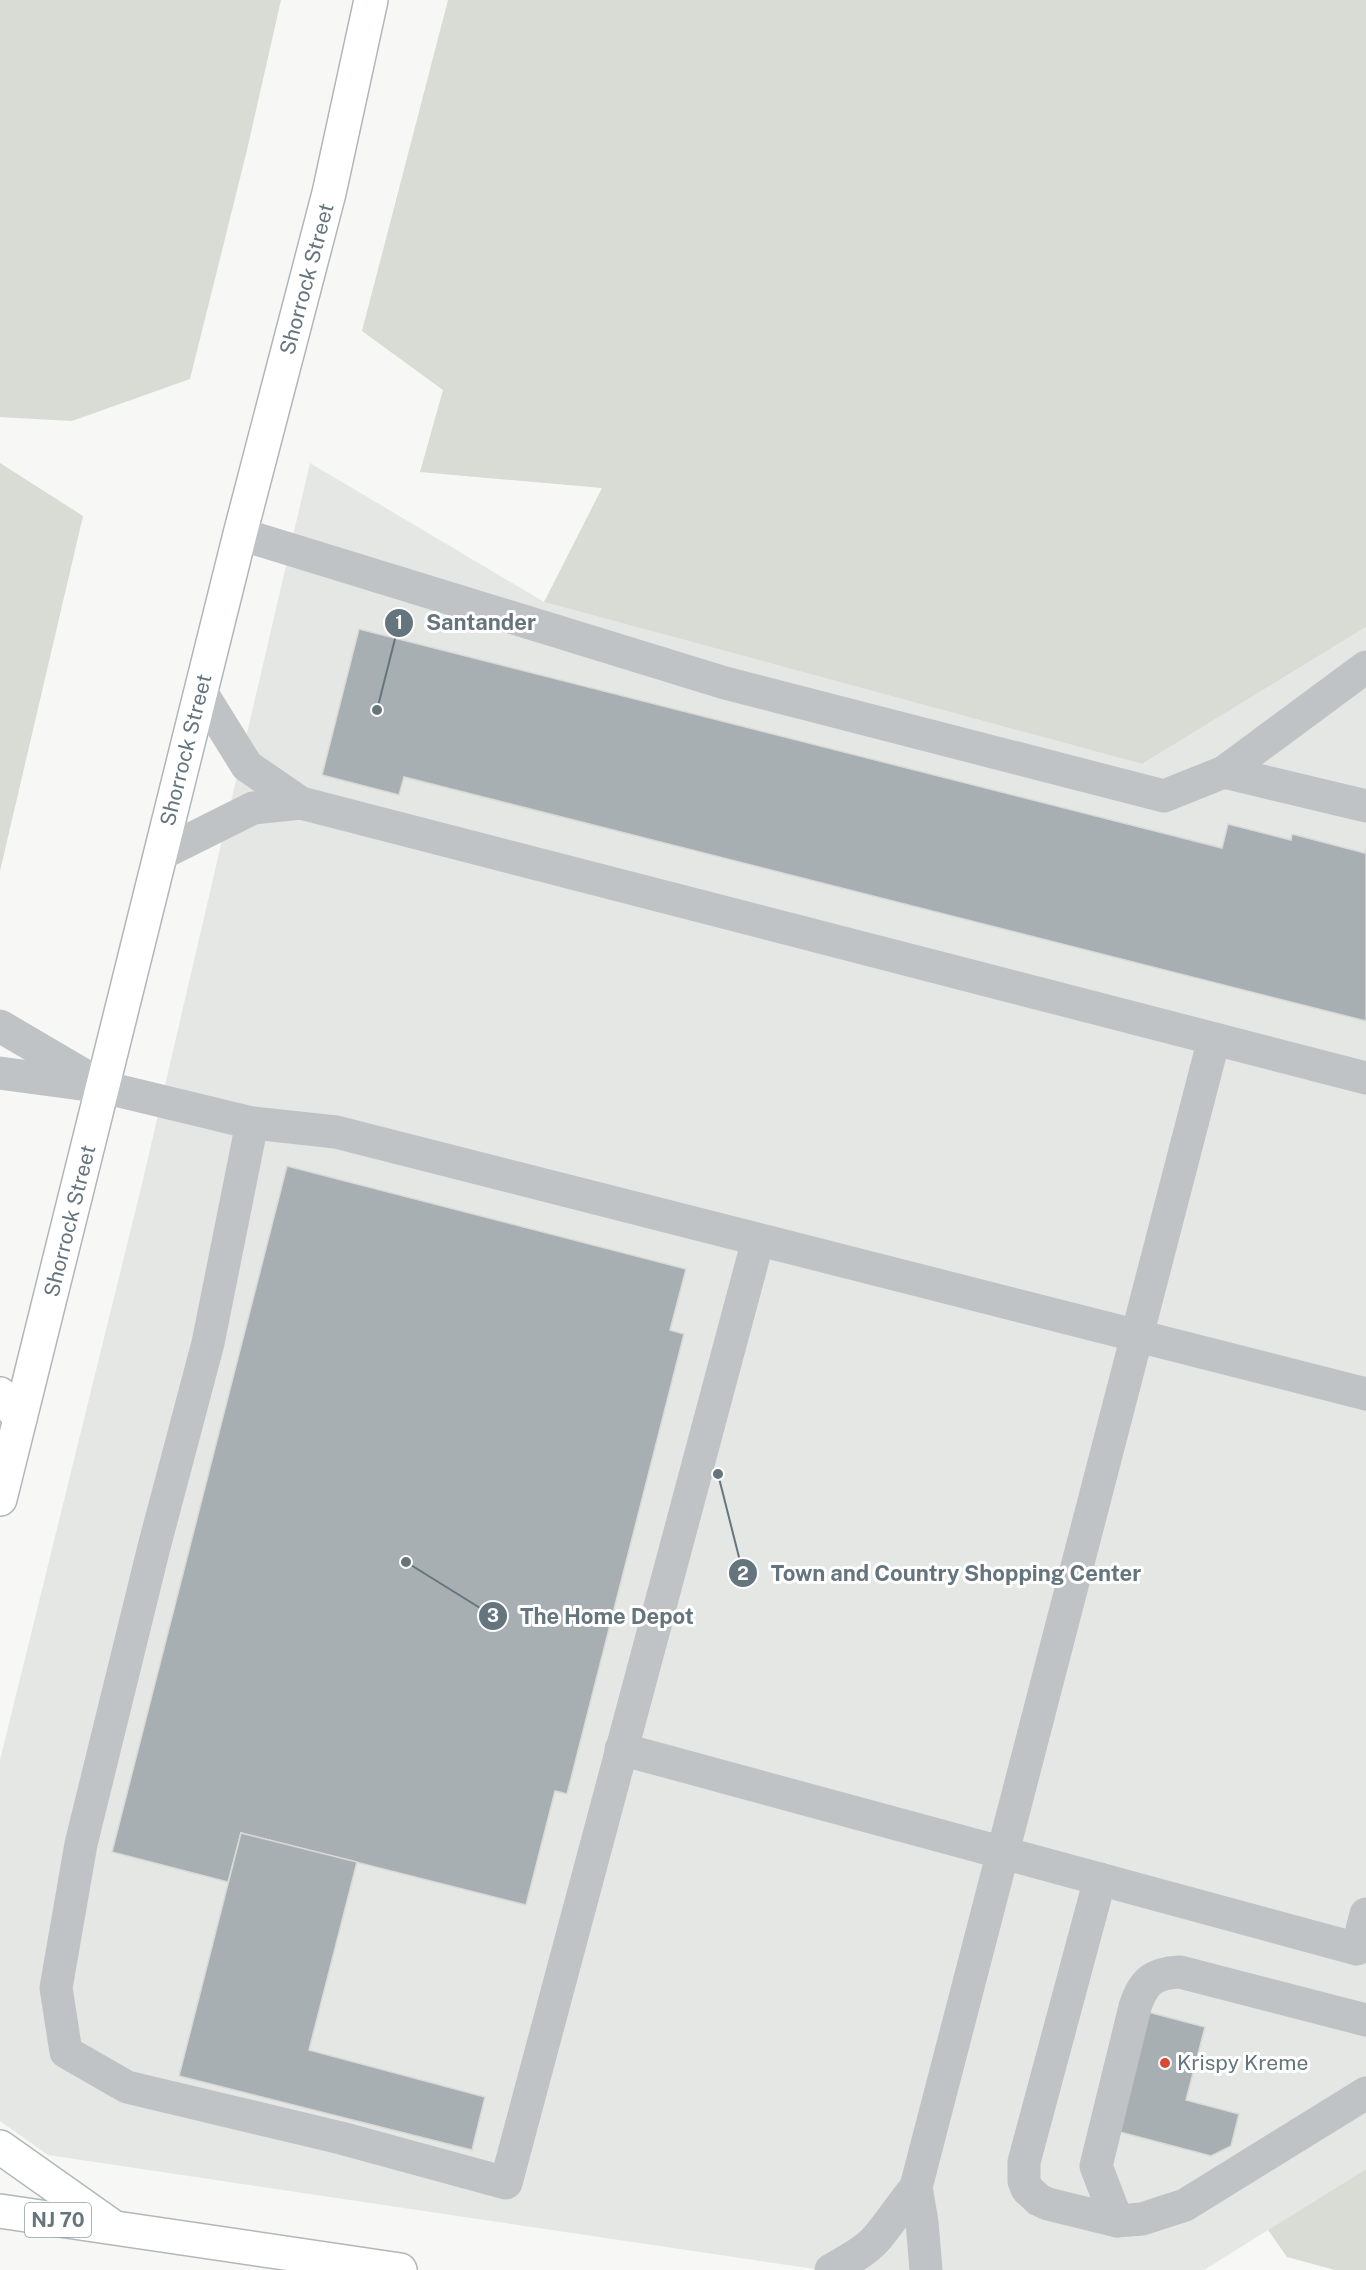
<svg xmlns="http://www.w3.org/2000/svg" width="1366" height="2270" viewBox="0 0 1366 2270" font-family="'Public Sans',sans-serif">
<rect width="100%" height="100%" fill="#f7f7f5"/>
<path fill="#e5e7e5" d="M 310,463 L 544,602 L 1142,764 L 1366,627 L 1366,2169 L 1204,2270 L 821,2270 L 48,2155 L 0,2121 L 0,1760 L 141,1188 Z"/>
<g fill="#d8dcd4">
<path d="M 0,0 L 281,0 L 247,150 L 190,379 L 72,421 L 0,417 Z"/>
<path d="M 448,0 L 1366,0 L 1366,627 L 1142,764 L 544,602 L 602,488 L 420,472 L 443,390 L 362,331 Z"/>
<path d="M 0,463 L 83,516 L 0,871 Z"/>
<path d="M 1366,2169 L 1366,2270 L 1335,2270 L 1287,2257 L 1268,2230 Z"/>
</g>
<g fill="#a7afb3" stroke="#d9d9d7" stroke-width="1.5">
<path d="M 359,629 L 1222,848 L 1228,824 L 1291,840 L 1292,834 L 1365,853 L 1366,848 L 1366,1021 L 404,777 L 399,795 L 322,775 Z"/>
<path d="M 287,1166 L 686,1269 L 670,1330 L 684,1334 L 567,1794 L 555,1791 L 526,1905 L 241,1833 L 228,1882 L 112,1852 Z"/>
<path d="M 241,1833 L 357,1862 L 309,2050 L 485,2097 L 472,2150 L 179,2076 Z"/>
<path d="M 1148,2012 L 1205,2027 L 1186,2100 L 1239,2114 L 1231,2146 L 1211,2156 L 1116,2131 Z"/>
</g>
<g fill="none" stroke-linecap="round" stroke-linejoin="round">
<defs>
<path id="major" d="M 0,1499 L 240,534 L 329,193 L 371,0"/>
<g id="highway">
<path d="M 0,1394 L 20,1418"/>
<path d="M 0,2147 L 109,2224"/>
<path d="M 0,2211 L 400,2270"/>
</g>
</defs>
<use href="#major" stroke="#b0b6b9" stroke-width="36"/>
<use href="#highway" stroke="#b2b7b9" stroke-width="36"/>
<g stroke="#bfc3c6" stroke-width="33">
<path d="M 240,534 L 725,683 L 1164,796 L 1224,772 L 1366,667"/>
<path d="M 201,692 L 247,766 L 301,803 L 1366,1078"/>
<path d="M 1224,772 L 1366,806"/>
<path d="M 161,854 L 253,808 L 301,803"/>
<path d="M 0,1026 L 92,1080"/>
<path d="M 0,1073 L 103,1087 L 252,1123 L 336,1132 L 1366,1394"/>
<path d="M 252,1123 L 208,1343 L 154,1547 L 81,1844 L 56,1988 L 66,2052 L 127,2087 L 341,2138 L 506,2183 L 758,1240"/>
<path d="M 621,1749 L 1357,1949 L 1366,1914"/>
<path d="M 1100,1879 L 1024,2162 L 1024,2181 L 1027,2189 L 1039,2200 L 1048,2204 L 1117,2221 L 1142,2219 L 1185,2205 L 1366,2093"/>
<path d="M 1117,2221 L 1096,2166 L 1135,2007 C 1143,1982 1153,1973 1180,1972 L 1366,2020"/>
<path d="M 831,2270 C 848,2260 869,2250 881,2233 C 893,2218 904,2202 916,2187"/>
<path d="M 926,2270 L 922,2222 L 916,2187 L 1214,1039"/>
</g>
<use href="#major" stroke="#fff" stroke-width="33"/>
<use href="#highway" stroke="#fff" stroke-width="33"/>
</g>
<circle fill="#d64a36" stroke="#fff" stroke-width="2" cx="1165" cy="2063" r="6"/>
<g text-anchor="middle" stroke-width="6" stroke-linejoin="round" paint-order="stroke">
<rect fill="#fff" stroke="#939ea4" stroke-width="1.5" x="25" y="2203" width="66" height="34" rx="4.5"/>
<g font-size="20" font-weight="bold" fill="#65757d">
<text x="58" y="2227">NJ 70</text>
</g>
<g font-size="21" fill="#65757d" stroke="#fff">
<text transform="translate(307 279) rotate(-75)" y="7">Shorrock Street</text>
<text transform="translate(186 750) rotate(-76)" y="7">Shorrock Street</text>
<text transform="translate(70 1221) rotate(-76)" y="7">Shorrock Street</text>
</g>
<g font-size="21" fill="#65757d" stroke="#fff" text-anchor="start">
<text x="1177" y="2070">Krispy Kreme</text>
</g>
</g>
<path fill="none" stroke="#65757d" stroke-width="2" d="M377 710L399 623M718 1474L743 1573M406 1562L493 1616"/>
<g fill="#65757d" stroke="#fff" stroke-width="2">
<circle cx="377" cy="710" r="6"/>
<circle cx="718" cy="1474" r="6"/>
<circle cx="406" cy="1562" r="6"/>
<circle cx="399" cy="623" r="15"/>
<circle cx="743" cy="1573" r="15"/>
<circle cx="493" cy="1616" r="15"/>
</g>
<g font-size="18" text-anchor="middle" font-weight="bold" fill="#fff">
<text x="399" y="629">1</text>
<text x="743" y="1580">2</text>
<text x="493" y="1622">3</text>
</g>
<g font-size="22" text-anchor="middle" font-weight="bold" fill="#65757d" stroke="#fff" stroke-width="6" stroke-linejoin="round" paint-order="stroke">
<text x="481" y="630">Santander</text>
<text x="956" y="1581">Town and Country Shopping Center</text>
<text x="607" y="1624">The Home Depot</text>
</g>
</svg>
